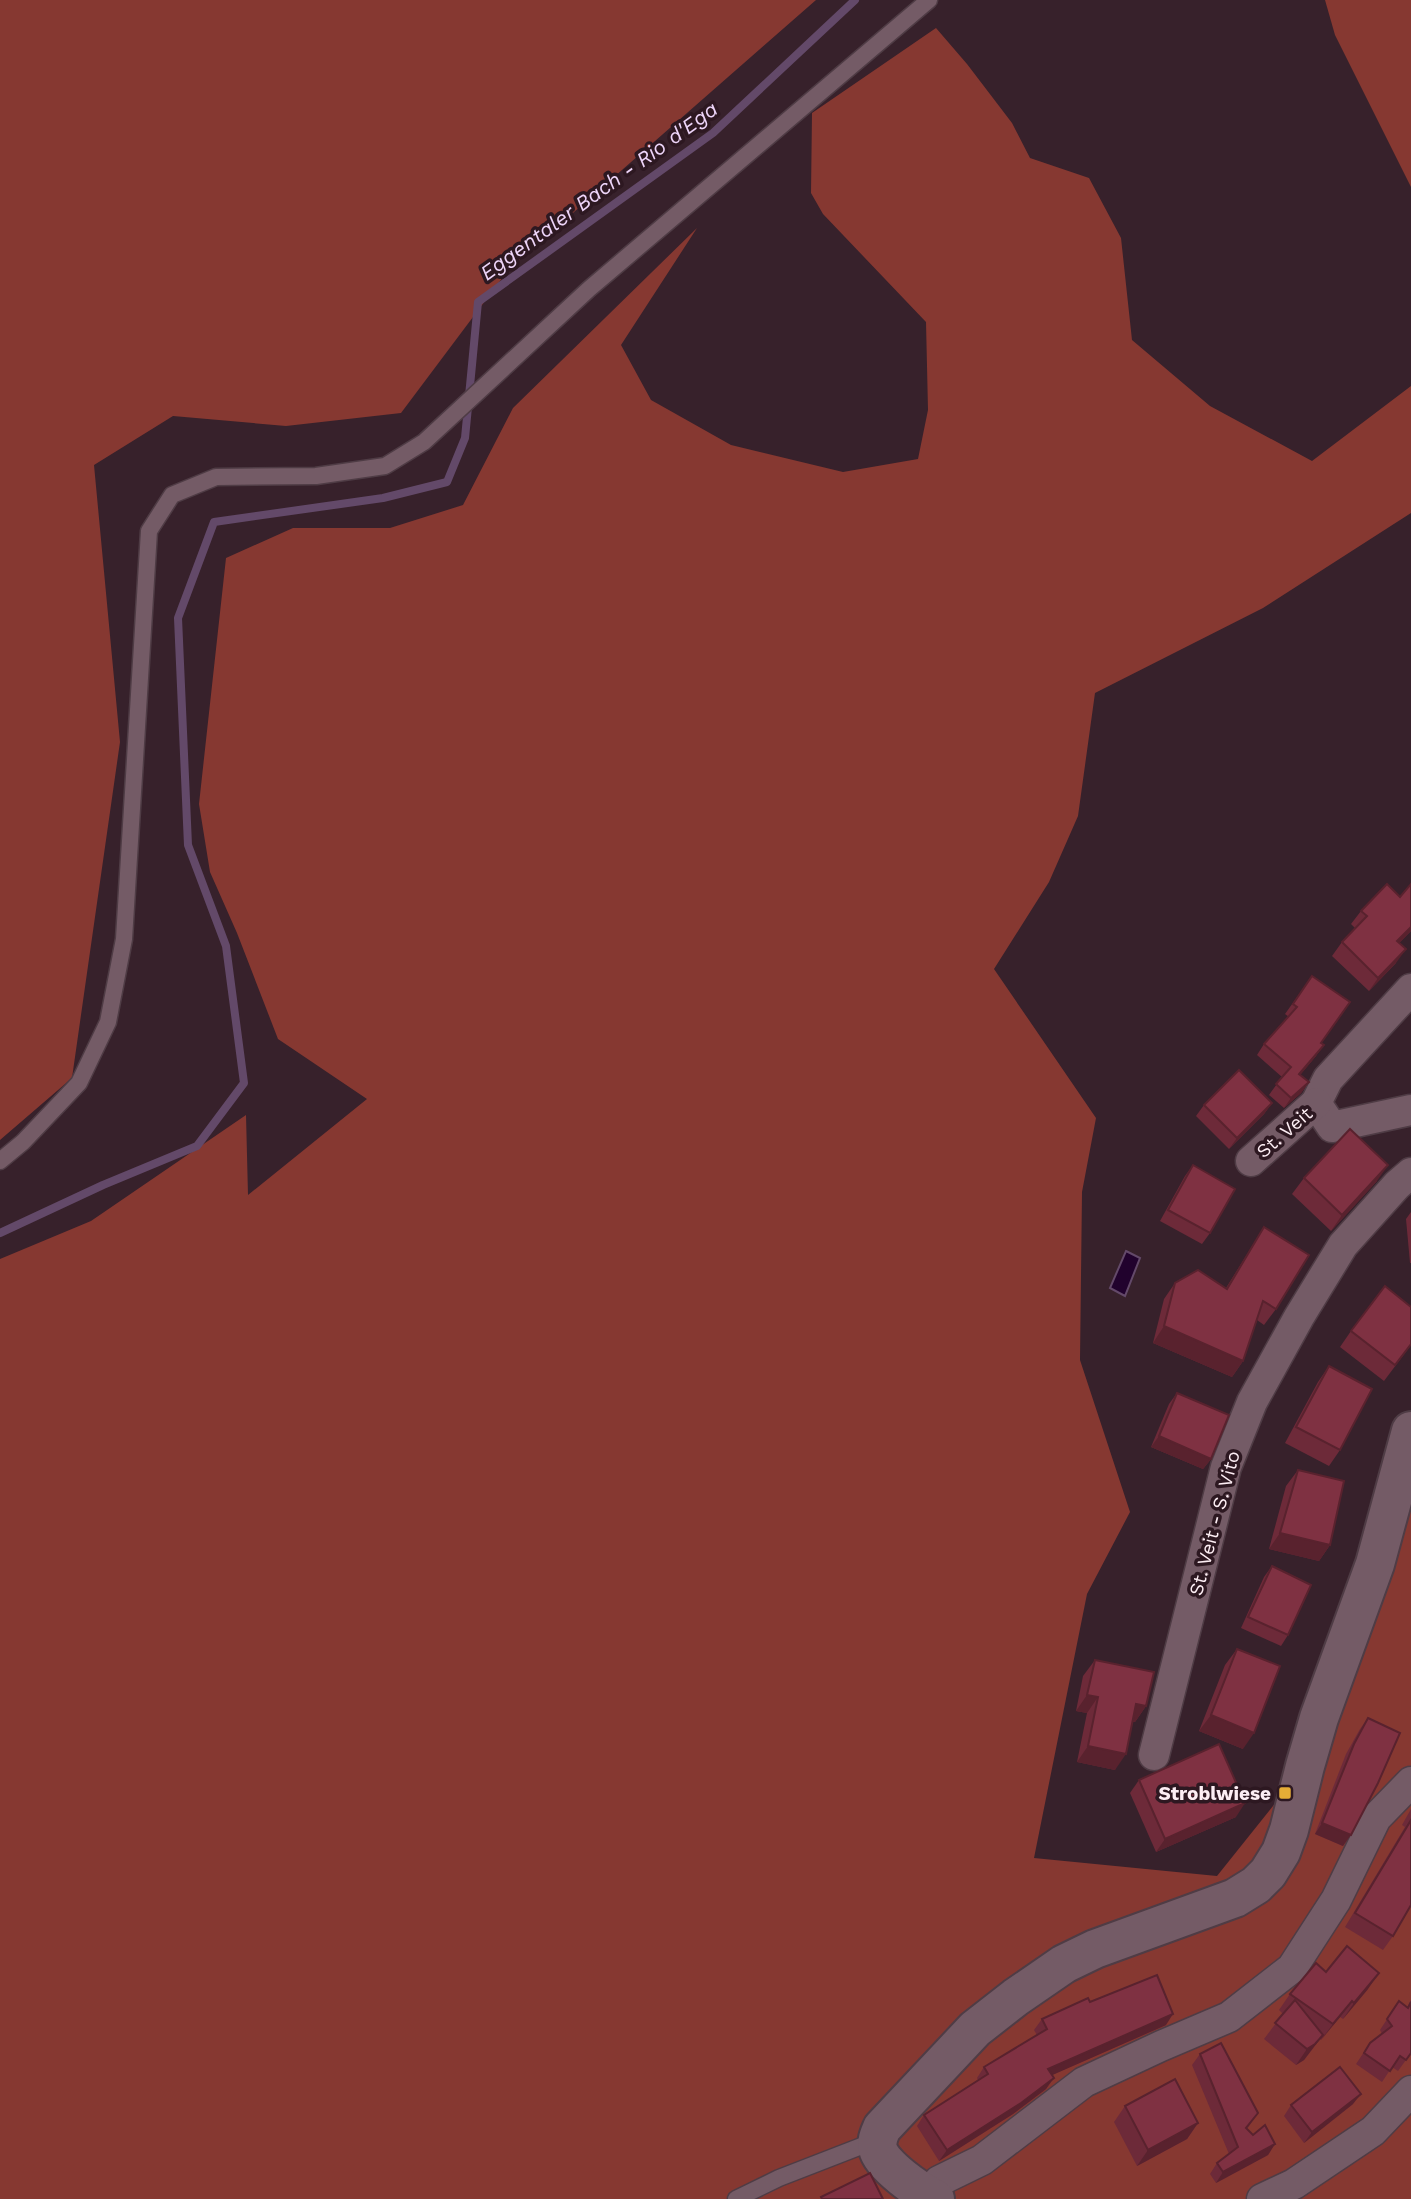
<svg xmlns="http://www.w3.org/2000/svg" width="1411" height="2199" viewBox="0 0 1411 2199" font-family="'Work Sans',sans-serif">
<rect width="100%" height="100%" fill="#37212b"/>
<g fill="#863831">
<path d="M 0,0 L 816,0 L 509,269 L 401,413 L 286,426 L 173,416 L 94,465 L 120,742 L 72,1078 L 0,1140 Z"/>
<path d="M 1325,0 L 1411,0 L 1411,187 L 1335,35 Z"/>
<path d="M 936,28 L 967,64 L 1012,123 L 1030,158 L 1089,178 L 1121,238 L 1132,340 L 1210,406 L 1312,461 L 1411,386 L 1411,513 L 1263,608 L 1095,693 L 1078,816 L 1049,882 L 994,969 L 1096,1118 L 1082,1192 L 1080,1360 L 1130,1512 L 1087,1594 L 1034,1858 L 1217,1876 L 1305,1766 L 1411,1479 L 1411,2199 L 0,2199 L 0,1259 L 91,1221 L 246,1115 L 248,1195 L 367,1099 L 278,1039 L 237,933 L 210,872 L 199,804 L 226,558 L 293,528 L 390,528 L 463,505 L 513,408 L 697,228 L 621,345 L 651,400 L 731,445 L 843,472 L 918,459 L 928,410 L 926,322 L 823,214 L 811,193 L 812,113 Z"/>
</g>
<path fill="#21022d" stroke="#634969" stroke-width="2" d="M 1126,1251 L 1140,1258 L 1125,1296 L 1110,1288 Z"/>
<g fill="none" stroke-linecap="round" stroke-linejoin="round">
<path stroke="#634969" stroke-width="8" d="M 0,1233 L 103,1185 L 197,1146 L 244,1083 L 226,946 L 188,845 L 178,618 L 214,522 L 383,498 L 447,482 L 465,438 L 478,302 L 713,133 L 855,0"/>
<defs>
<g id="lane">
<path d="M 0,1161 L 23,1142 L 79,1083 L 108,1022 L 124,939 L 149,531 L 172,495 L 216,477 L 316,476 L 385,466 L 424,442 L 589,289 L 929,0"/>
<path d="M 736,2199 L 779,2178 L 877,2140"/>
</g>
<g id="street">
<path d="M 1411,989 L 1328,1079 L 1316,1103 L 1332,1127 L 1411,1110"/>
<path d="M 1251,1161 L 1316,1103"/>
<path d="M 1154,1755 L 1226,1467 L 1252,1402 L 1299,1317 L 1343,1245 L 1397,1185 L 1411,1173"/>
<path d="M 927,2195 L 939,2181 L 982,2160 L 1084,2082 L 1161,2046 L 1229,2017 L 1292,1968 L 1336,1900 L 1376,1818 L 1411,1782"/>
<path d="M 1262,2199 L 1294,2184 L 1373,2131 L 1411,2091"/>
</g>
<path id="secondary" d="M 935,2199 C 919,2191 882,2166 878,2149 C 876,2141 879,2135 882,2128 L 975,2029 L 1016,1997 L 1064,1964 L 1095,1949 L 1235,1898 L 1256,1885 L 1268,1873 L 1281,1852 L 1289,1830 L 1305,1766 L 1319,1718 L 1375,1564 L 1411,1431"/>
</defs>
<use href="#lane" stroke="#4f3c45" stroke-width="19"/>
<use href="#street" stroke="#4f3c45" stroke-width="33"/>
<use href="#secondary" stroke="#4f3c45" stroke-width="42"/>
<use href="#lane" stroke="#745b66" stroke-width="16"/>
<use href="#street" stroke="#745b66" stroke-width="30"/>
<use href="#secondary" stroke="#745b66" stroke-width="38"/>
</g>
<g fill="#6d2a39">
<path d="M 1411,884 L 1411,931 L 1399,943 L 1396,963 L 1369,991 L 1332,956 L 1342,942 L 1355,928 L 1351,924 L 1361,911 L 1400,897 Z"/>
<path d="M 1312,976 L 1321,1043 L 1316,1056 L 1300,1075 L 1309,1082 L 1301,1093 L 1284,1108 L 1269,1095 L 1282,1077 L 1257,1055 L 1264,1044 L 1289,1017 L 1285,1014 Z"/>
<path d="M 1272,1103 L 1264,1114 L 1229,1149 L 1196,1116 L 1204,1105 Z"/>
<path d="M 1193,1165 L 1210,1233 L 1202,1244 L 1160,1221 L 1185,1176 Z"/>
<path d="M 1304,1178 L 1377,1181 L 1331,1231 L 1292,1194 Z"/>
<path d="M 1411,1212 L 1411,1263 L 1410,1263 L 1406,1219 Z"/>
<path d="M 1264,1227 L 1276,1309 L 1264,1325 L 1257,1320 L 1243,1361 L 1232,1377 L 1153,1343 L 1164,1299 L 1175,1283 L 1226,1288 Z"/>
<path d="M 1411,1307 L 1411,1345 L 1384,1381 L 1340,1347 L 1351,1331 Z"/>
<path d="M 1329,1366 L 1340,1450 L 1329,1466 L 1285,1443 L 1318,1382 Z"/>
<path d="M 1177,1393 L 1211,1459 L 1203,1469 L 1151,1447 L 1169,1404 Z"/>
<path d="M 1298,1470 L 1330,1545 L 1319,1561 L 1269,1549 L 1286,1486 Z"/>
<path d="M 1272,1566 L 1288,1635 L 1281,1646 L 1241,1628 L 1264,1577 Z"/>
<path d="M 1237,1649 L 1243,1749 L 1199,1731 L 1225,1665 Z"/>
<path d="M 1095,1660 L 1146,1706 L 1135,1722 L 1133,1722 L 1115,1770 L 1077,1762 L 1087,1713 L 1076,1711 L 1083,1676 Z"/>
<path d="M 1368,1718 L 1343,1846 L 1315,1834 L 1346,1754 L 1360,1729 Z"/>
<path d="M 1139,1780 L 1236,1817 L 1156,1852 L 1130,1793 Z"/>
<path d="M 1411,1809 L 1411,1886 L 1393,1936 L 1383,1950 L 1345,1927 L 1405,1827 L 1402,1825 Z"/>
<path d="M 1326,1972 L 1368,1989 L 1343,2019 L 1340,2017 L 1321,2040 L 1320,2039 L 1304,2060 L 1296,2065 L 1264,2039 L 1283,2014 L 1279,2010 L 1290,1994 Z"/>
<path d="M 1411,2000 L 1411,2053 L 1398,2071 L 1392,2067 L 1382,2082 L 1356,2064 L 1370,2043 L 1382,2034 L 1380,2030 L 1399,2001 L 1407,2007 Z"/>
<path d="M 1090,2002 L 1166,2025 L 1052,2075 L 1046,2089 L 1013,2114 L 939,2161 L 917,2126 L 924,2115 L 978,2080 L 977,2078 L 984,2067 L 1037,2035 L 1034,2030 L 1042,2019 Z"/>
<path d="M 1200,2054 L 1258,2113 L 1247,2129 L 1253,2135 L 1275,2144 L 1268,2155 L 1216,2183 L 1210,2174 L 1217,2163 L 1229,2154 L 1192,2065 Z"/>
<path d="M 1353,2104 L 1304,2143 L 1284,2116 L 1291,2105 Z"/>
<path d="M 1125,2106 L 1198,2123 L 1187,2139 L 1137,2166 L 1114,2122 Z"/>
</g>
<g fill="#59222e">
<path d="M 1411,927 L 1411,931 L 1388,955 L 1397,941 Z"/>
<path d="M 1406,949 L 1396,963 L 1369,991 L 1378,978 Z"/>
<path d="M 1324,1045 L 1316,1056 L 1292,1085 L 1299,1074 Z"/>
<path d="M 1309,1082 L 1301,1093 L 1284,1108 L 1291,1098 Z"/>
<path d="M 1272,1103 L 1264,1114 L 1229,1149 L 1237,1138 Z"/>
<path d="M 1388,1165 L 1377,1181 L 1331,1231 L 1342,1215 Z"/>
<path d="M 1164,1326 L 1243,1361 L 1232,1377 L 1153,1343 Z"/>
<path d="M 1159,1436 L 1211,1459 L 1203,1469 L 1151,1447 Z"/>
<path d="M 1280,1533 L 1330,1545 L 1319,1561 L 1269,1549 Z"/>
<path d="M 1087,1695 L 1098,1697 L 1087,1713 L 1076,1711 Z"/>
<path d="M 1136,1704 L 1146,1706 L 1135,1722 L 1125,1720 Z"/>
<path d="M 1211,1715 L 1254,1733 L 1243,1749 L 1199,1731 Z"/>
<path d="M 1088,1746 L 1126,1754 L 1115,1770 L 1077,1762 Z"/>
<path d="M 1245,1803 L 1236,1817 L 1156,1852 L 1165,1839 Z"/>
<path d="M 1322,1823 L 1351,1835 L 1343,1846 L 1315,1834 Z"/>
<path d="M 1379,1973 L 1368,1989 L 1343,2019 L 1354,2003 Z"/>
<path d="M 1352,2001 L 1340,2017 L 1321,2040 L 1333,2024 Z"/>
<path d="M 1173,2014 L 1166,2025 L 1041,2080 L 1048,2069 Z"/>
<path d="M 1323,2035 L 1304,2060 L 1296,2065 L 1307,2049 Z"/>
<path d="M 1054,2078 L 1046,2089 L 1013,2114 L 939,2161 L 947,2150 Z"/>
<path d="M 1361,2094 L 1353,2104 L 1304,2143 L 1312,2132 Z"/>
<path d="M 1198,2123 L 1187,2139 L 1137,2166 L 1148,2150 Z"/>
<path d="M 1275,2144 L 1268,2155 L 1216,2183 L 1223,2172 Z"/>
</g>
<g fill="#7f3142" stroke="#59222e" stroke-width="2">
<path d="M 1387,884 L 1400,897 L 1411,884 L 1411,927 L 1397,941 L 1406,949 L 1378,978 L 1342,942 L 1367,916 L 1361,911 Z"/>
<path d="M 1312,976 L 1350,1002 L 1321,1043 L 1324,1045 L 1299,1074 L 1309,1082 L 1291,1098 L 1276,1084 L 1291,1067 L 1264,1044 L 1297,1007 L 1293,1004 Z"/>
<path d="M 1239,1070 L 1272,1103 L 1237,1138 L 1204,1105 Z"/>
<path d="M 1350,1129 L 1388,1165 L 1342,1215 L 1304,1178 Z"/>
<path d="M 1193,1165 L 1235,1189 L 1210,1233 L 1168,1210 Z"/>
<path d="M 1264,1227 L 1309,1255 L 1276,1309 L 1263,1301 L 1243,1361 L 1164,1326 L 1175,1283 L 1198,1270 L 1227,1289 Z"/>
<path d="M 1385,1286 L 1411,1307 L 1411,1344 L 1395,1365 L 1351,1331 Z"/>
<path d="M 1329,1366 L 1372,1389 L 1340,1450 L 1296,1427 Z"/>
<path d="M 1177,1393 L 1229,1415 L 1211,1459 L 1159,1436 Z"/>
<path d="M 1298,1470 L 1344,1481 L 1330,1545 L 1280,1533 Z"/>
<path d="M 1272,1566 L 1311,1585 L 1288,1635 L 1248,1617 Z"/>
<path d="M 1237,1649 L 1280,1666 L 1254,1733 L 1211,1715 Z"/>
<path d="M 1095,1660 L 1154,1672 L 1146,1706 L 1136,1704 L 1126,1754 L 1088,1746 L 1098,1697 L 1087,1695 Z"/>
<path d="M 1368,1718 L 1400,1733 L 1378,1783 L 1351,1835 L 1322,1823 L 1354,1744 Z"/>
<path d="M 1219,1744 L 1245,1803 L 1165,1839 L 1139,1780 Z"/>
<path d="M 1411,1820 L 1411,1905 L 1393,1936 L 1355,1913 Z"/>
<path d="M 1347,1946 L 1379,1973 L 1354,2003 L 1352,2001 L 1333,2024 L 1290,1994 L 1316,1963 L 1326,1972 Z"/>
<path d="M 1157,1975 L 1173,2014 L 1048,2069 L 1054,2078 L 1021,2103 L 947,2150 L 924,2115 L 988,2074 L 984,2067 L 1047,2029 L 1042,2019 L 1088,1998 L 1090,2002 Z"/>
<path d="M 1295,2000 L 1323,2035 L 1315,2044 L 1307,2049 L 1275,2023 Z"/>
<path d="M 1399,2001 L 1408,2008 L 1411,2002 L 1411,2053 L 1406,2060 L 1400,2056 L 1390,2071 L 1364,2053 L 1370,2043 L 1392,2026 L 1387,2019 Z"/>
<path d="M 1221,2043 L 1258,2113 L 1246,2128 L 1253,2135 L 1265,2125 L 1275,2144 L 1223,2172 L 1217,2163 L 1238,2147 L 1200,2054 Z"/>
<path d="M 1340,2067 L 1361,2094 L 1312,2132 L 1291,2105 Z"/>
<path d="M 1175,2079 L 1198,2123 L 1148,2150 L 1125,2106 Z"/>
<path d="M 870,2173 L 883,2199 L 822,2199 L 821,2197 Z"/>
</g>
<rect fill="#e5ad36" stroke="#2d1821" stroke-width="2.5" x="1278" y="1786" width="14" height="14" rx="3.5"/>
<g text-anchor="middle" stroke-width="7" stroke-linejoin="round" paint-order="stroke">
<g font-size="19" fill="#fdeef4" stroke="#2d1821">
<text transform="translate(1284 1132) rotate(-41)" y="7">St. Veit</text>
<text transform="translate(1214 1523) rotate(-75)" y="7">St. Veit - S. Vito</text>
</g>
<g font-size="19" font-weight="bold" fill="#fdeef4" stroke="#2d1821" text-anchor="end">
<text x="1271" y="1800">Stroblwiese</text>
</g>
<g font-size="21" font-style="italic" fill="#eed5f9" stroke="#2d1821">
<text transform="translate(599 191) rotate(-36)" y="7">Eggentaler Bach - Rio d'Ega</text>
</g>
</g>
</svg>
